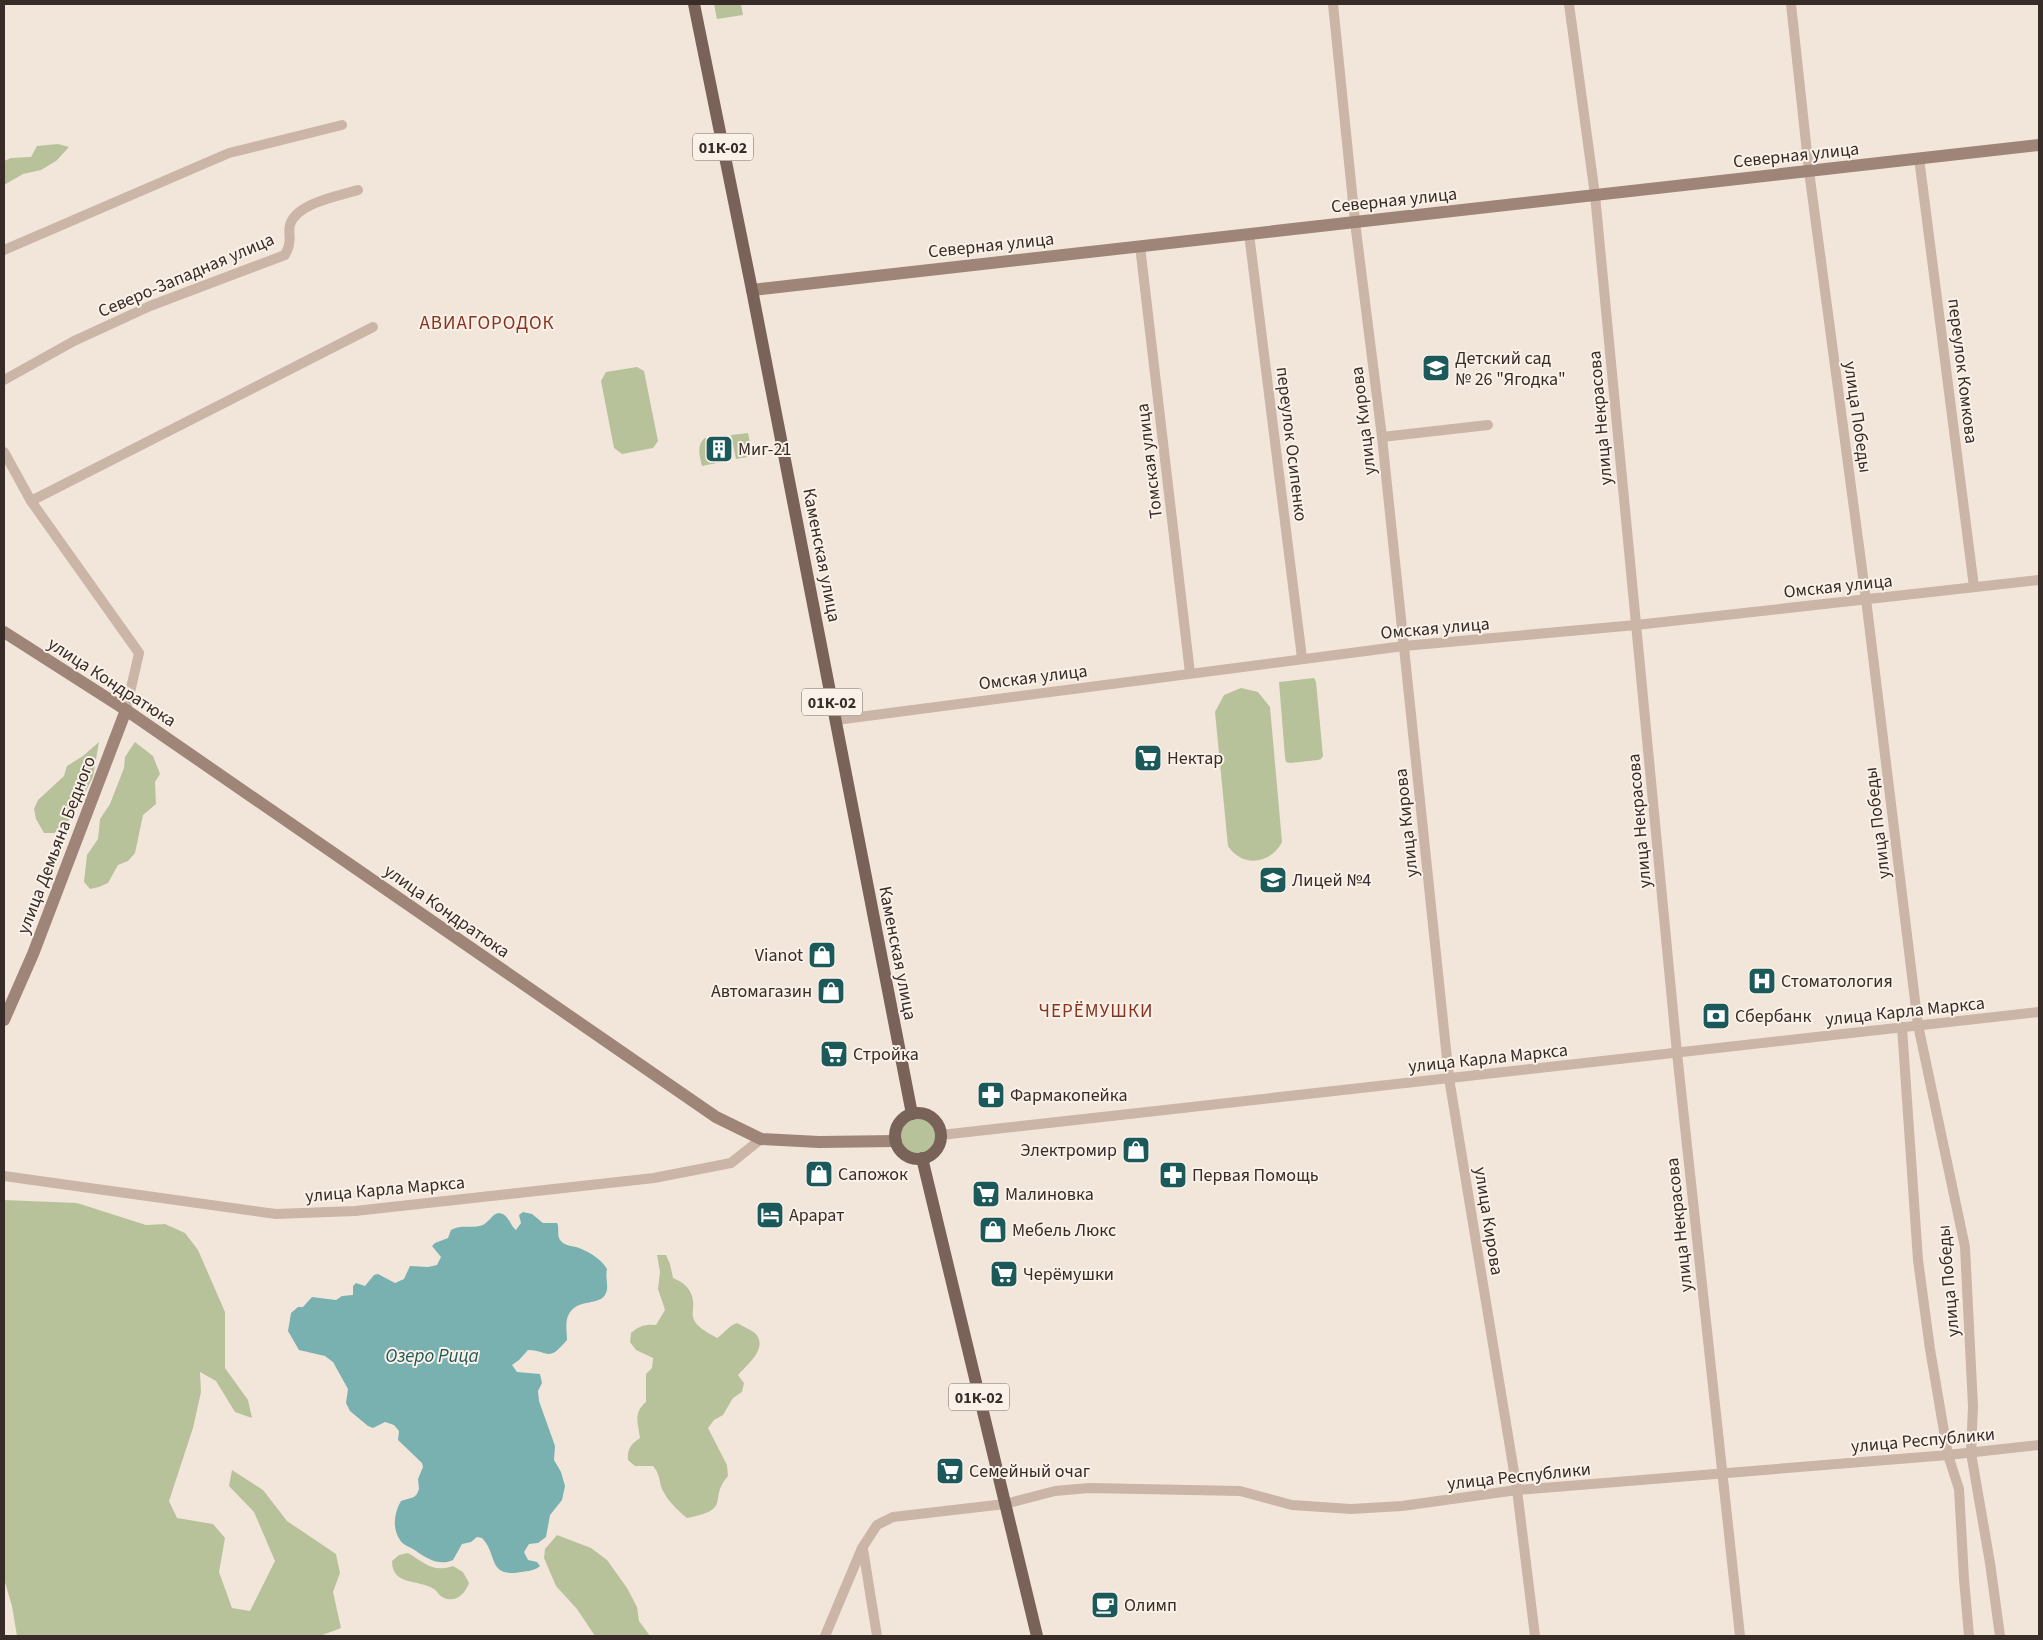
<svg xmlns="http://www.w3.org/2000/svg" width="2043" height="1640" viewBox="0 0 2043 1640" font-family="'Source Sans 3',sans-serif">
<rect width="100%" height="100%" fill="#f2e6db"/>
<g fill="#b7c29b">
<path d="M 714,4 L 741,4 L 743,15 L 717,19 Z"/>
<path d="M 58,144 L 69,147 L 56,161 L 41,170 L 23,174 L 4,185 L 4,161 L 11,158 L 31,157 L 37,146 Z"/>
<path d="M 637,367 L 644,371 L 658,441 L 653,448 L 622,454 L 614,448 L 601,381 L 606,372 Z"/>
<path d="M 748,433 L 753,456 L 736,459 L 731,435 Z"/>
<path d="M 727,435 L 732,460 L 702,466 C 700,456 696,445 705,438 Z"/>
<path d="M 1314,678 L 1316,682 L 1323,756 L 1321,759 L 1318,760 L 1290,763 L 1286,762 L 1285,757 L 1279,682 Z"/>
<path d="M 1241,688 L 1258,692 L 1270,707 L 1282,842 C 1271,864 1242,868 1228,846 L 1215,712 L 1224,695 Z"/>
<path d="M 99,742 L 93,777 L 75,812 L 63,828 L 54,833 L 44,833 L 36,819 L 34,809 L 38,800 L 64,776 L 67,766 L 83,756 Z"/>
<path d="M 135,742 L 153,756 L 160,774 L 155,782 L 156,804 L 143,815 L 135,853 L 128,861 L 118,865 L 108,883 L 99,887 L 90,889 L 84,882 L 87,855 L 98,839 L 100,819 L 110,804 L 124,768 L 125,757 Z"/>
<circle cx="918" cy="1136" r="20"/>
<path d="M 4,1200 L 77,1203 L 146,1225 L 165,1224 L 185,1233 L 198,1250 L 225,1312 L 225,1368 L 248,1400 L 252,1418 L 235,1412 L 216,1381 L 200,1372 L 201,1392 L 193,1428 L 169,1501 L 177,1518 L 213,1524 L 225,1538 L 219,1572 L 232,1608 L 250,1611 L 275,1561 L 254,1512 L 229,1486 L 232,1470 L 263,1490 L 287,1521 L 336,1554 L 340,1573 L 333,1592 L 341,1628 L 320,1636 L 17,1636 L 12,1606 L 4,1579 Z"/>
<path d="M 657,1255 L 666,1255 L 670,1264 L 673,1278 C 683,1282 692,1289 693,1301 C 694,1306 692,1312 693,1317 C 695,1327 709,1333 717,1338 C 725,1333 728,1326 737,1323 C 742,1326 750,1329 755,1333 C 769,1348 747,1365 738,1375 L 744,1383 L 742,1392 L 733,1398 L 723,1415 L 714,1420 L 708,1428 L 727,1465 L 728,1476 C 707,1500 734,1509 687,1518 C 678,1511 667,1500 662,1489 C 659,1481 660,1474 653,1466 L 635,1466 L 628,1460 C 627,1449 631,1444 640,1438 C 638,1423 633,1413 646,1402 L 646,1374 L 652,1368 L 653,1358 L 636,1350 L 630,1342 L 631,1333 C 639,1326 645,1324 656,1325 L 665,1310 L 658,1289 L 660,1272 Z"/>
<path d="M 557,1535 L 591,1548 L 607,1560 L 627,1588 L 637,1607 L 639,1621 L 650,1636 L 595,1636 L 577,1609 L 556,1586 L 544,1558 L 545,1549 Z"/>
<path d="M 408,1553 C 425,1563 433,1573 453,1566 L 463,1572 L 469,1583 C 465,1594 455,1604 442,1597 C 439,1595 437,1591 434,1589 C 418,1579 392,1586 392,1561 L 399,1555 Z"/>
</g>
<path fill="#79b0b0" d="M 523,1212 L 532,1214 L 543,1223 L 557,1223 C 560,1229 556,1236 561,1241 C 565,1246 574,1246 579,1248 C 590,1252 602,1260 607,1269 C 605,1277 609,1287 606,1293 C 601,1307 576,1297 568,1316 C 565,1323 567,1333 567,1340 C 547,1363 551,1351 528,1350 L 519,1360 L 512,1365 L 517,1372 L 540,1374 L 542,1383 L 538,1391 L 539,1401 L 555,1446 L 554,1460 L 561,1472 L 565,1486 L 562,1500 L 550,1515 L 546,1537 L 538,1543 L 529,1544 L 524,1552 L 528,1560 L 537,1562 L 540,1566 C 534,1571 528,1571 521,1572 C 487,1578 498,1554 482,1538 L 477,1537 L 471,1542 L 462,1544 L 453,1560 C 438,1567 425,1557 413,1549 C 408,1546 403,1545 400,1540 C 392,1528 394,1513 401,1501 L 414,1497 L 417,1494 L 419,1489 L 418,1479 L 423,1467 L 422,1463 L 398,1440 L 399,1431 L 394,1425 L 385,1422 L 373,1428 L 368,1426 L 350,1411 L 346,1403 L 348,1389 L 333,1362 L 325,1356 L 299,1350 L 288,1331 L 291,1313 L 298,1307 L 303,1307 L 312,1297 L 336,1300 L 342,1296 L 353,1295 L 353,1286 L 356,1283 L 365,1286 L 374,1275 L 378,1274 L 395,1283 L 404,1279 L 410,1266 L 428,1267 L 437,1265 L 441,1257 L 432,1246 L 435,1243 L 448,1238 L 451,1230 C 461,1224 472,1229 483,1225 C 489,1222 493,1213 499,1213 C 509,1214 510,1226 516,1230 L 521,1223 L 519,1215 Z"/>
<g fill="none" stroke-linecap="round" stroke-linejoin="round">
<g stroke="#cbb5a7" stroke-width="10">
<path d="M 1333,4 L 1355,222 L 1382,437 L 1449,1078 L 1517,1490 L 1535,1636"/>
<path d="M 1569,4 L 1595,195 L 1677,1053 L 1740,1636"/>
<path d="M 1791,4 L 1809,171 L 1866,599 L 1918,1025 L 1965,1247 L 1973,1406 L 1971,1453 L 1990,1563 L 2000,1636"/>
<path d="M 1919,158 L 1974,587"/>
<path d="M 1249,234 L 1302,658"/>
<path d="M 1140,246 L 1190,673"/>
<path d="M 4,250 L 229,153 L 342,125"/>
<path d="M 4,380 L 74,341 L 150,306 L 285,255 C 286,252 289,248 289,244 C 291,238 288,232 290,225 C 296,203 339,196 358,190"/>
<path d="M 1382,437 L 1488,425"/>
<path d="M 4,452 L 31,501 L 139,653 L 126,710"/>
<path d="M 31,501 L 373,327"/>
<path d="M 836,720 L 1404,646 L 1636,625 L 2039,580"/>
<path d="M 1902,1027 L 1918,1260 L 1930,1349 L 1948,1455 L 1959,1489 L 1964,1579 L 1969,1636"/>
<path d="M 941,1135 L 2039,1012"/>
<path d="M 4,1176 L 276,1214 L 355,1211 L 654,1178 L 731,1163 L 761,1139"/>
<path d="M 863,1549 L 877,1636"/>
<path d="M 825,1636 L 862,1548 L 877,1525 L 893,1517 L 1005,1504 L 1055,1491 L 1089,1488 L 1240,1491 L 1292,1505 L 1351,1509 L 1402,1506 L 1517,1490 L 1948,1455 L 2039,1445"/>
</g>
<g stroke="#9f8478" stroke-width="12">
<path d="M 752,290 L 2039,145"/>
<path d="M 4,632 L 126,710 L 716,1117 L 761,1139 L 819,1142 L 896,1141"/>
<path d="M 4,1020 L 33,954 L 126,710"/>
</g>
<g stroke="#796258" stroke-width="12">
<path d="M 694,4 L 752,290 L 912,1114"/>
<circle cx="918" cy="1136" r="23"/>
<path d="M 922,1158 L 1037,1636"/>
</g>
</g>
<defs>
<symbol id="school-square" viewBox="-11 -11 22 22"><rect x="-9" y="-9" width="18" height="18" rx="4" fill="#1c595a" stroke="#faf1e8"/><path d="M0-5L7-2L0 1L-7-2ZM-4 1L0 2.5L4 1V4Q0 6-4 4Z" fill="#fff"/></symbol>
<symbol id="building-square" viewBox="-11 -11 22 22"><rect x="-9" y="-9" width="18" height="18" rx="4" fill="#1c595a" stroke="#faf1e8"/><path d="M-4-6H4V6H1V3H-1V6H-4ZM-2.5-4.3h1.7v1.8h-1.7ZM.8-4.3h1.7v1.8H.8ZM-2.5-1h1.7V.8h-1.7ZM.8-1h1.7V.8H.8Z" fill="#fff"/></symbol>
<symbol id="supermarket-square" viewBox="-11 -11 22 22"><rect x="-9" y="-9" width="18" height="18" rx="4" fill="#1c595a" stroke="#faf1e8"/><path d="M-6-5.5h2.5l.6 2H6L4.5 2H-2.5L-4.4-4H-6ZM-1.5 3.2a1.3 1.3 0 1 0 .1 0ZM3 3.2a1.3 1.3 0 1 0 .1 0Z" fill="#fff"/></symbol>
<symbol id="shop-square" viewBox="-11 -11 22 22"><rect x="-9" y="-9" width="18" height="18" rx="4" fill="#1c595a" stroke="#faf1e8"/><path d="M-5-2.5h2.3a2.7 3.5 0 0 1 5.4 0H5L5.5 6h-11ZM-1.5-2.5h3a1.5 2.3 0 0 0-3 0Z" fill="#fff"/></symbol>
<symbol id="hospital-square" viewBox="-11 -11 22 22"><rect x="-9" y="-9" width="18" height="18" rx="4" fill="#1c595a" stroke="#faf1e8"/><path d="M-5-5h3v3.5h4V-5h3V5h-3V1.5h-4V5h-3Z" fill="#fff"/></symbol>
<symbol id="bank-square" viewBox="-11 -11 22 22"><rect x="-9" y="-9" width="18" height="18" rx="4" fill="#1c595a" stroke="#faf1e8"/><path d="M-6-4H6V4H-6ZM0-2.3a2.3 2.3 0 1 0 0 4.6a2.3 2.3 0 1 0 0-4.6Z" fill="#fff"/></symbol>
<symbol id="pharmacy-square" viewBox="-11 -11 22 22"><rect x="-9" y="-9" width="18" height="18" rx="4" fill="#1c595a" stroke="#faf1e8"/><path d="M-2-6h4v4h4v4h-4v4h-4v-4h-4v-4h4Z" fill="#fff"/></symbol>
<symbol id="hotel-square" viewBox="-11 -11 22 22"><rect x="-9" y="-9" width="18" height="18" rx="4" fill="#1c595a" stroke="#faf1e8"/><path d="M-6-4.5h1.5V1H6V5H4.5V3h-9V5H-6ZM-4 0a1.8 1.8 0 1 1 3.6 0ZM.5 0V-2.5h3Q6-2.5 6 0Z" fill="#fff"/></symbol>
<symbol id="cafe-square" viewBox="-11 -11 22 22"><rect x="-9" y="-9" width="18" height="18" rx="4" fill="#1c595a" stroke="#faf1e8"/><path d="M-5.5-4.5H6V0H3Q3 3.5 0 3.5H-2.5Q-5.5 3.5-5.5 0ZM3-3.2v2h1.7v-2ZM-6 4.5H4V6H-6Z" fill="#fff"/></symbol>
</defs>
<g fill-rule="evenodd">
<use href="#school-square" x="1420" y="352" width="32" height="32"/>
<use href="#building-square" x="703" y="433" width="32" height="32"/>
<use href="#supermarket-square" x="1132" y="742" width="32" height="32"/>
<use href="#school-square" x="1257" y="864" width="32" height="32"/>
<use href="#shop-square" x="806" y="939" width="32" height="32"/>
<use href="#hospital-square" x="1746" y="965" width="32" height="32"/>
<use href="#shop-square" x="815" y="975" width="32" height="32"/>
<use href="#bank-square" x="1700" y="1000" width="32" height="32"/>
<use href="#supermarket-square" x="818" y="1038" width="32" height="32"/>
<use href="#pharmacy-square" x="975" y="1079" width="32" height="32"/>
<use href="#shop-square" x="1120" y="1134" width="32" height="32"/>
<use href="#shop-square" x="803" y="1158" width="32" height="32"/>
<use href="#pharmacy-square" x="1157" y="1159" width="32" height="32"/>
<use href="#supermarket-square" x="970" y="1178" width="32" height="32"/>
<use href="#hotel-square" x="754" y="1199" width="32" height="32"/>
<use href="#shop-square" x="977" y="1214" width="32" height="32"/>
<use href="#supermarket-square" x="988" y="1258" width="32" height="32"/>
<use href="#supermarket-square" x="934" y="1455" width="32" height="32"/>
<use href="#cafe-square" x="1089" y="1589" width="32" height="32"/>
</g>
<g text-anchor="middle" stroke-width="4" stroke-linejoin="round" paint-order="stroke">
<g fill="#faf1e8" stroke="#726762" stroke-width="1">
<rect x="693" y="133.5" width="60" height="27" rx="4"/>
<rect x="802" y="688.5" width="60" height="27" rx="4"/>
<rect x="949" y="1383.5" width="60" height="27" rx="4"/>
</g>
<g font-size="16" font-weight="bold" fill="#372c28">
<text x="723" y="153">01К-02</text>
<text x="832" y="708">01К-02</text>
<text x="979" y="1403">01К-02</text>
</g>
<g font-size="18" fill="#372c28" stroke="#faf1e8">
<text transform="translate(1796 155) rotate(-6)" y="6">Северная улица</text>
<text transform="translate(1394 200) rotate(-6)" y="6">Северная улица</text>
<text transform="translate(991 245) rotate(-6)" y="6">Северная улица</text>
<text transform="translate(186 275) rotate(-23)" y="6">Северо-Западная улица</text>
<text transform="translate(1963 371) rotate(83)" y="6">переулок Комкова</text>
<text transform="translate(1858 417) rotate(82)" y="6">улица Победы</text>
<text transform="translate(1600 418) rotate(-95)" y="6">улица Некрасова</text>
<text transform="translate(1363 421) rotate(-97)" y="6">улица Кирова</text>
<text transform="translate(1292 444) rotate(83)" y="6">переулок Осипенко</text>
<text transform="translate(1149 461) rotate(-97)" y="6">Томская улица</text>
<text transform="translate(822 555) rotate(79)" y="6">Каменская улица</text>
<text transform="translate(1838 586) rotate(-6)" y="6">Омская улица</text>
<text transform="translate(1435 628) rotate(-5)" y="6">Омская улица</text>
<text transform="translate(1033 677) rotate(-7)" y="6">Омская улица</text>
<text transform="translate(112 682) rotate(33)" y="6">улица Кондратюка</text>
<text transform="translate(1639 821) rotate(-95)" y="6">улица Некрасова</text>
<text transform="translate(1406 823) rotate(-96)" y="6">улица Кирова</text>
<text transform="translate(1877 823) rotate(-97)" y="6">улица Победы</text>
<text transform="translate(56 845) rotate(-69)" y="6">улица Демьяна Бедного</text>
<text transform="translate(447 911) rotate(35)" y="6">улица Кондратюка</text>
<text transform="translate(898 953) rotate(79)" y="6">Каменская улица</text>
<text transform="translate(1905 1011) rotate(-6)" y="6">улица Карла Маркса</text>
<text transform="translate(1488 1058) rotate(-6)" y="6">улица Карла Маркса</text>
<text transform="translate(385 1189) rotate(-5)" y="6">улица Карла Маркса</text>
<text transform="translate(1489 1221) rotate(81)" y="6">улица Кирова</text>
<text transform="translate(1679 1225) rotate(-96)" y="6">улица Некрасова</text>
<text transform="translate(1948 1281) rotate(-95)" y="6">улица Победы</text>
<text transform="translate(1923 1440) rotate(-5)" y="6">улица Республики</text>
<text transform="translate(1519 1476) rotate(-6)" y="6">улица Республики</text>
</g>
<g font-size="18" fill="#372c28" stroke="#faf1e8" text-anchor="start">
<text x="1455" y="364">Детский сад<tspan x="1455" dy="21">№ 26 "Ягодка"</tspan></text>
<text x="738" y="455">Миг-21</text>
<text x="1167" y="764">Нектар</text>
<text x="1292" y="886">Лицей №4</text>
<text x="803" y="961" text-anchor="end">Vianot</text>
<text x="1781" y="987">Стоматология</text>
<text x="812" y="997" text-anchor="end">Автомагазин</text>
<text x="1735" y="1022">Сбербанк</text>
<text x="853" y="1060">Стройка</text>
<text x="1010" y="1101">Фармакопейка</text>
<text x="1117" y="1156" text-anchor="end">Электромир</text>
<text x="838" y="1180">Сапожок</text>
<text x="1192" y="1181">Первая Помощь</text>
<text x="1005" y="1200">Малиновка</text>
<text x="789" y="1221">Арарат</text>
<text x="1012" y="1236">Мебель Люкс</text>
<text x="1023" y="1280">Черёмушки</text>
<text x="969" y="1477">Семейный очаг</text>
<text x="1124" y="1611">Олимп</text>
</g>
<g font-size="19" letter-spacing="1" fill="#88321f" stroke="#faf1e8">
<text x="487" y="329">АВИАГОРОДОК</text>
<text x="1096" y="1017">ЧЕРЁМУШКИ</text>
</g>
<g font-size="19" font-style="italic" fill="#1c595a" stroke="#faf1e8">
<text x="432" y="1362">Озеро Рица</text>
</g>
</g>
<rect width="2043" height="1640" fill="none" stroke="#372c28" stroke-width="10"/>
</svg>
